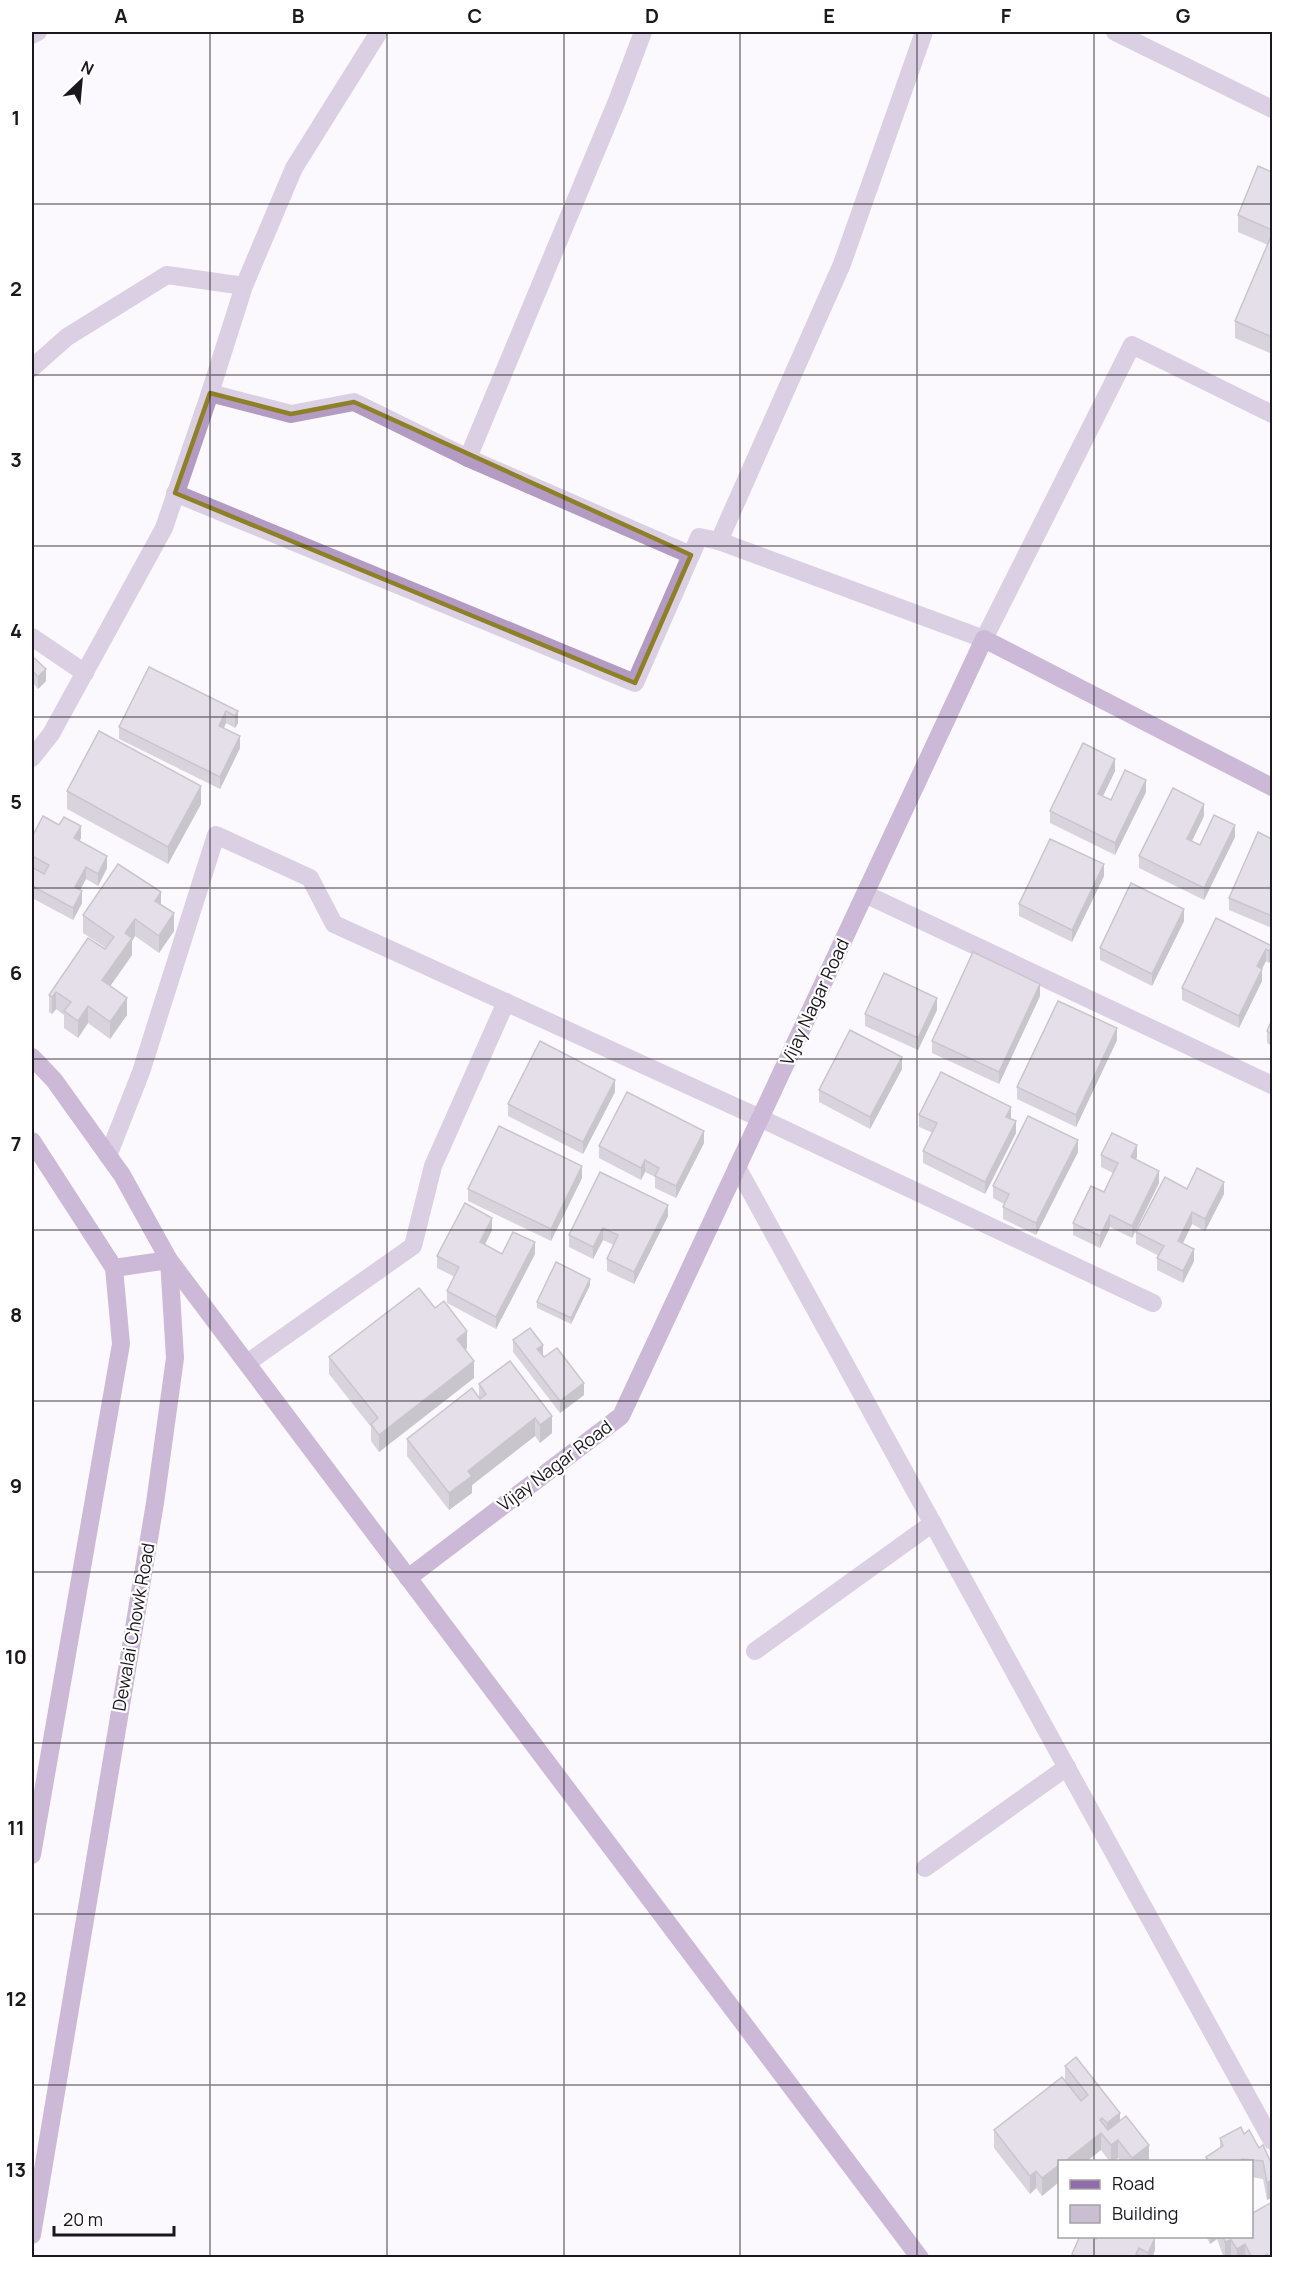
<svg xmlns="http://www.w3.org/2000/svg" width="1304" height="2289" viewBox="0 0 1304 2289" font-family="Manrope,sans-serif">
<rect width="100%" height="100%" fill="#fbf9fd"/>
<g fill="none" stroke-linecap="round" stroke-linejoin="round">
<g stroke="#b39bc4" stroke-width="18">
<path d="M 1115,32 L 1272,109"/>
<path d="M 32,35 L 38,32"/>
<path d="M 32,368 L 67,337 L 167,275 L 244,286"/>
<path d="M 210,393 L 291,414 L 354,402 L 468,458 L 617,101 L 643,32"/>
<path d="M 468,458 L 691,555"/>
<path d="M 175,493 L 635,683 L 699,537 L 719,541 L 984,639 L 1132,345 L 1272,414"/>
<path d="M 719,541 L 842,264 L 924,32"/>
<path d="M 32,637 L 85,673"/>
<path d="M 32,758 L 51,734 L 164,528 L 210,393 L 244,286 L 294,168 L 379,32"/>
<path d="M 865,894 L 1272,1085"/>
<path d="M 108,1156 L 141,1072 L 216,835 L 310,878 L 334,924 L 760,1118 L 1153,1303"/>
<path d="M 737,1167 L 1272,2141"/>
<path d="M 247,1363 L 413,1246 L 433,1166 L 506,1002"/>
<path d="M 755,1651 L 933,1523"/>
<path d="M 925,1868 L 1067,1767"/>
</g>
<g stroke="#906ca8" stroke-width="18">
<path d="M 32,1057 L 54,1080 L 122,1175 L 169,1260 L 175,1358 L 155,1503 L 32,2235"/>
<path d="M 32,1141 L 114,1268 L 121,1344 L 32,1855"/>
<path d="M 114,1268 L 169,1260 L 920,2258"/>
<path d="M 408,1578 L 621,1416 L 984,639 L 1272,787"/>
</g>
</g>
<g fill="#aea4b5">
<path d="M 1272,172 L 1272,354 L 1235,338 L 1235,321 L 1268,245 L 1238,232 L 1238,215 Z"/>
<path d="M 32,656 L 46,681 L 38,689 L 33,683 Z"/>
<path d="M 149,667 L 238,711 L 238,723 L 235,728 L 226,723 L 224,728 L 240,748 L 220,789 L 119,739 L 119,727 Z"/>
<path d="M 1115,771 L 1103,796 L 1111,800 L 1146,792 L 1115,855 L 1050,823 L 1050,811 Z"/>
<path d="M 67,791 L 201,804 L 168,864 L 67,809 Z"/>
<path d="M 1204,816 L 1192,841 L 1200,845 L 1235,837 L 1204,900 L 1139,868 L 1139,856 Z"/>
<path d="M 32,837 L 81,838 L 79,841 L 107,868 L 98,886 L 86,879 L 80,890 L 82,903 L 73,920 L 32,898 Z"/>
<path d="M 1272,839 L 1272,928 L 1229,910 L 1229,898 Z"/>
<path d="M 1104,876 L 1072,942 L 1019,916 L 1019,904 Z"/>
<path d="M 161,905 L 174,931 L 159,953 L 135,936 L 132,941 L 132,955 L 110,986 L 127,1015 L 110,1039 L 88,1023 L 78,1038 L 64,1028 L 64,1015 L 56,1009 L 52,1014 L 49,1012 L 49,995 L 106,948 L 83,933 L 83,915 Z"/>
<path d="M 1184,921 L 1152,986 L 1100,960 L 1100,948 Z"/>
<path d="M 1272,946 L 1272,958 L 1269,963 L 1266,961 L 1262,969 L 1262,981 L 1239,1028 L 1182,1000 L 1182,988 Z"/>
<path d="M 1040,996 L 999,1084 L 932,1053 L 932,1041 Z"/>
<path d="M 937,1010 L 918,1050 L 865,1026 L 865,1014 Z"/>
<path d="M 1272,1020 L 1272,1046 L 1267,1043 L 1267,1031 Z"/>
<path d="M 1117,1040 L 1076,1127 L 1017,1099 L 1017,1087 Z"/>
<path d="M 902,1069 L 870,1129 L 819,1102 L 819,1090 Z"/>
<path d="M 615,1092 L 583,1154 L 508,1116 L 508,1104 Z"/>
<path d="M 919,1115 L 1011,1119 L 1016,1133 L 985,1194 L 923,1163 L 923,1151 L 933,1133 L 919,1127 Z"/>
<path d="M 704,1143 L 676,1198 L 655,1188 L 655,1177 L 645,1172 L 641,1180 L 599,1158 L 599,1146 Z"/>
<path d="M 1078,1152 L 1036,1235 L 1003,1219 L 1003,1207 L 1004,1204 L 993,1198 L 993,1186 Z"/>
<path d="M 1101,1155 L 1137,1157 L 1136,1159 L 1159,1183 L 1132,1238 L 1110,1227 L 1100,1248 L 1073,1235 L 1073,1223 L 1104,1192 L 1113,1173 L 1101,1167 Z"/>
<path d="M 600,1172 L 668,1216 L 634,1284 L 607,1271 L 607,1259 L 614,1245 L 603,1240 L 593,1259 L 569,1247 L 569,1235 Z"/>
<path d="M 582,1178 L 551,1241 L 468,1201 L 468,1189 Z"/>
<path d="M 1187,1189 L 1224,1194 L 1205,1231 L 1192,1224 L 1183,1243 L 1194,1261 L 1183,1283 L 1157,1270 L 1157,1258 L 1159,1256 L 1136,1244 L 1136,1232 Z"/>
<path d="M 492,1230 L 485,1245 L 502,1254 L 535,1254 L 496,1329 L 447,1303 L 447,1291 L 455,1277 L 437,1268 L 437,1256 Z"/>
<path d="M 590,1285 L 571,1324 L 537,1308 L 537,1302 Z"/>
<path d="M 435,1308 L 467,1348 L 465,1350 L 474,1378 L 379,1452 L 371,1441 L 371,1427 L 329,1374 L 329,1357 Z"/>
<path d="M 513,1340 L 543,1356 L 584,1395 L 560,1413 L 513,1352 Z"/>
<path d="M 510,1361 L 552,1433 L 540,1443 L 535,1436 L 472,1485 L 472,1493 L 449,1510 L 407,1456 L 407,1439 L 479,1397 L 479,1384 Z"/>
<path d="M 1065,2066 L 1120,2122 L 1149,2162 L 1121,2162 L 1118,2158 L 1112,2162 L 1110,2162 L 1101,2150 L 1059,2162 L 1059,2182 L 1042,2196 L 1036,2188 L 1030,2194 L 994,2148 L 994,2130 L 1065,2082 Z"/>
<path d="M 1244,2134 L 1259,2148 L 1272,2165 L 1267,2200 L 1263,2179 L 1251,2177 L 1251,2162 L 1206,2162 L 1206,2157 L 1220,2148 L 1220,2138 Z"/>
<path d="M 1092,2236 L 1153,2236 L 1155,2250 L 1152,2258 L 1072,2258 L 1072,2254 Z"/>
<path d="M 1206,2236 L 1251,2236 L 1272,2258 L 1224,2258 L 1217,2239 L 1210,2244 Z"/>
</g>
<g fill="#8d8693">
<path d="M 46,669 L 46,681 L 38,689 L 38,677 Z"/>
<path d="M 33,671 L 33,683 L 32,685 L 32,673 Z"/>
<path d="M 226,711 L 226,723 L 219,738 L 219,726 Z"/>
<path d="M 238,711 L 238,723 L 235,728 L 235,716 Z"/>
<path d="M 240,736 L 240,748 L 220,789 L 220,777 Z"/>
<path d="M 1115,759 L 1115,771 L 1098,806 L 1098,794 Z"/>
<path d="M 1146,780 L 1146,792 L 1115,855 L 1115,843 Z"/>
<path d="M 201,786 L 201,804 L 168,864 L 168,847 Z"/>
<path d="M 1204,804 L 1204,816 L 1187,851 L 1187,839 Z"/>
<path d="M 1235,825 L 1235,837 L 1204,900 L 1204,888 Z"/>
<path d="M 81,826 L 81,838 L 74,850 L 74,838 Z"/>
<path d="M 107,856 L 107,868 L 98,886 L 98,874 Z"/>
<path d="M 1104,864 L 1104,876 L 1072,942 L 1072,930 Z"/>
<path d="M 86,867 L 86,879 L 75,899 L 75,887 Z"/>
<path d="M 82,891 L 82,903 L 73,920 L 73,908 Z"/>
<path d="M 161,892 L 161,910 L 155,901 Z"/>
<path d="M 1184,909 L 1184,921 L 1152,986 L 1152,974 Z"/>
<path d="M 174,913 L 174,931 L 159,953 L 159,936 Z"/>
<path d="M 135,919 L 135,936 L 132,941 L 132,955 L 102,998 L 102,980 L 125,933 Z"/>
<path d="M 1272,946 L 1272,958 L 1269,963 L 1269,951 Z"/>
<path d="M 1266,949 L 1266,961 L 1257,978 L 1257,966 Z"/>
<path d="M 1262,969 L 1262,981 L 1239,1028 L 1239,1016 Z"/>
<path d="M 1040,984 L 1040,996 L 999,1084 L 999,1072 Z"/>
<path d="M 56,992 L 56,1009 L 52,1014 L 52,997 Z"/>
<path d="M 127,998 L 127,1015 L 110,1039 L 110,1022 Z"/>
<path d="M 937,998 L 937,1010 L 918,1050 L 918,1038 Z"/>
<path d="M 88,1006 L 88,1023 L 78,1038 L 78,1021 Z"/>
<path d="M 1117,1028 L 1117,1040 L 1076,1127 L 1076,1115 Z"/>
<path d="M 902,1057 L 902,1069 L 870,1129 L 870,1117 Z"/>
<path d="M 615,1080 L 615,1092 L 583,1154 L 583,1142 Z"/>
<path d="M 1011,1107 L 1011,1119 L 1006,1129 L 1006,1117 Z"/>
<path d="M 1016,1121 L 1016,1133 L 985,1194 L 985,1182 Z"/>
<path d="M 704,1131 L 704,1143 L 676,1198 L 676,1186 Z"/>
<path d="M 1078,1140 L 1078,1152 L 1036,1235 L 1036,1223 Z"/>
<path d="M 1137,1145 L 1137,1157 L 1131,1169 L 1131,1157 Z"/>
<path d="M 645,1160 L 645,1172 L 641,1180 L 641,1168 Z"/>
<path d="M 582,1166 L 582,1178 L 551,1241 L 551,1229 Z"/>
<path d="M 1159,1171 L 1159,1183 L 1132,1238 L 1132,1226 Z"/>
<path d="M 1224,1182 L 1224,1194 L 1205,1231 L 1205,1219 Z"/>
<path d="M 668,1205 L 668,1216 L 634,1284 L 634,1272 Z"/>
<path d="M 1192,1212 L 1192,1224 L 1178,1253 L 1178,1241 Z"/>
<path d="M 1110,1215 L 1110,1227 L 1100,1248 L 1100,1236 Z"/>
<path d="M 492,1218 L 492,1230 L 480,1254 L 480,1242 Z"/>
<path d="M 603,1228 L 603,1240 L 593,1259 L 593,1247 Z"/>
<path d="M 535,1242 L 535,1254 L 496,1329 L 496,1317 Z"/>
<path d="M 1194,1249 L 1194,1261 L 1183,1283 L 1183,1271 Z"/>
<path d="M 590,1279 L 590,1285 L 571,1324 L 571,1318 Z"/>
<path d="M 467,1331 L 467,1348 L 457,1356 L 457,1339 Z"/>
<path d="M 543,1345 L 543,1357 L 537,1349 Z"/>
<path d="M 474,1361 L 474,1378 L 379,1452 L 379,1435 Z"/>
<path d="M 584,1383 L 584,1395 L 560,1413 L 560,1401 Z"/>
<path d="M 552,1416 L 552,1433 L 540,1443 L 540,1425 Z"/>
<path d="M 535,1418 L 535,1436 L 472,1485 L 472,1493 L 449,1510 L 449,1493 L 468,1471 Z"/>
<path d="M 1120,2113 L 1120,2130 L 1107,2140 L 1107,2123 Z"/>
<path d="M 1102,2118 L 1102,2135 L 1101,2133 L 1101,2150 L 1086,2162 L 1064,2162 Z"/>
<path d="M 1118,2140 L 1118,2158 L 1111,2162 L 1111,2145 Z"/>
<path d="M 1149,2145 L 1149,2162 L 1132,2162 L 1132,2158 Z"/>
<path d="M 1059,2165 L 1059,2182 L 1042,2196 L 1042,2178 Z"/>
<path d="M 1036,2171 L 1036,2188 L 1030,2194 L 1030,2176 Z"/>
<path d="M 1272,2180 L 1272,2198 L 1267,2200 L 1267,2183 Z"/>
<path d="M 1210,2236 L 1217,2236 L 1217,2239 L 1210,2244 Z"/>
<path d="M 1155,2238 L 1155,2250 L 1152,2258 L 1148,2258 L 1148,2253 Z"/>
<path d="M 1231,2240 L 1231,2257 L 1225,2258 L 1225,2242 Z"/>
<path d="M 1245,2244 L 1245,2258 L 1237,2258 L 1237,2249 Z"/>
</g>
<g fill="#cabfd2" stroke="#8d8693" stroke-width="1.5">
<path d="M 1258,166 L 1272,172 L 1272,230 L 1238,215 Z"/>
<path d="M 1272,234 L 1272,337 L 1235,321 Z"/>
<path d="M 32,656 L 46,669 L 38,677 L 33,671 L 32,673 Z"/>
<path d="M 149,667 L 238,711 L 235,716 L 226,711 L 219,726 L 240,736 L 220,777 L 119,727 Z"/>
<path d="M 99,731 L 201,786 L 168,847 L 67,791 Z"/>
<path d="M 1083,743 L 1115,759 L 1098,794 L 1111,800 L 1125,770 L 1146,780 L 1115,843 L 1050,811 Z"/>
<path d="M 1173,788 L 1204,804 L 1187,839 L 1200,845 L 1214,815 L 1235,825 L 1204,888 L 1139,856 Z"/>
<path d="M 43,816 L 59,825 L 64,817 L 81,826 L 74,838 L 107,856 L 98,874 L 86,867 L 75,887 L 82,891 L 73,908 L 32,886 L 32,867 L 44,874 L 49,865 L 32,856 L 32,837 Z"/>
<path d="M 1258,832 L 1272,839 L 1272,916 L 1229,898 Z"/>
<path d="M 1050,839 L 1104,864 L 1072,930 L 1019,904 Z"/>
<path d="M 118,864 L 161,892 L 155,901 L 174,913 L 159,936 L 135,919 L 125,933 L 132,938 L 102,980 L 127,998 L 110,1022 L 88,1006 L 78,1021 L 64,1011 L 71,1002 L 56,992 L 52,997 L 49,995 L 88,938 L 105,949 L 114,937 L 83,915 Z"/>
<path d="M 1131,883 L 1184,909 L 1152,974 L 1100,948 Z"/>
<path d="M 1216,918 L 1272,946 L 1269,951 L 1266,949 L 1257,966 L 1262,969 L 1239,1016 L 1182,988 Z"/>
<path d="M 973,952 L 1040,984 L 999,1072 L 932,1041 Z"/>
<path d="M 884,973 L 937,998 L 918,1038 L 865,1014 Z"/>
<path d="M 1058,1001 L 1117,1028 L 1076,1115 L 1017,1087 Z"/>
<path d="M 1272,1020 L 1272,1034 L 1267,1031 Z"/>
<path d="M 850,1030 L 902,1057 L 870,1117 L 819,1090 Z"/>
<path d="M 540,1041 L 615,1080 L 583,1142 L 508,1104 Z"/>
<path d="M 941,1072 L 1011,1107 L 1006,1117 L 1016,1121 L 985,1182 L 923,1151 L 937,1123 L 919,1115 Z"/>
<path d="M 627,1092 L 704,1131 L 676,1186 L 655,1176 L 659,1168 L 645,1160 L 641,1168 L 599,1146 Z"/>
<path d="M 1028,1116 L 1078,1140 L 1036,1223 L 1003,1207 L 1009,1194 L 993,1186 Z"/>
<path d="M 499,1126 L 582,1166 L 551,1229 L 468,1189 Z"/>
<path d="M 1112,1133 L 1137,1145 L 1131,1157 L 1159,1171 L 1132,1226 L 1110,1215 L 1100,1236 L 1073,1223 L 1091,1186 L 1104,1192 L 1118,1163 L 1101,1155 Z"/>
<path d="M 1197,1168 L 1224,1182 L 1205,1219 L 1192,1212 L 1178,1241 L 1194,1249 L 1183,1271 L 1157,1258 L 1164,1246 L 1136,1232 L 1165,1177 L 1187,1189 Z"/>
<path d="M 600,1172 L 668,1205 L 634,1272 L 607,1259 L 618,1235 L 603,1228 L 593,1247 L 569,1235 Z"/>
<path d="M 465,1203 L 492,1218 L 480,1242 L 502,1254 L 513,1232 L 535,1242 L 496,1317 L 447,1291 L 459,1267 L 437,1256 Z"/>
<path d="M 556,1262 L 590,1279 L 571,1318 L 537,1302 Z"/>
<path d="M 419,1288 L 435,1308 L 444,1301 L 467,1331 L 457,1339 L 474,1361 L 379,1435 L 371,1424 L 378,1418 L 329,1357 Z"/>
<path d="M 530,1328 L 543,1345 L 537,1349 L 544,1357 L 557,1348 L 584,1383 L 560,1401 L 513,1340 Z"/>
<path d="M 510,1361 L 552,1416 L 540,1425 L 535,1418 L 468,1471 L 472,1476 L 449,1493 L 407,1439 L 472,1388 L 480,1399 L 486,1394 L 479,1384 Z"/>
<path d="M 1076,2057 L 1120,2113 L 1107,2123 L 1102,2118 L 1100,2120 L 1108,2130 L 1126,2116 L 1149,2145 L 1132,2158 L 1118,2140 L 1111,2145 L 1101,2133 L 1064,2162 L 1059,2162 L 1059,2165 L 1042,2178 L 1036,2171 L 1030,2176 L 994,2130 L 1062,2077 L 1081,2101 L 1088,2095 L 1065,2066 Z"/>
<path d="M 1241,2127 L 1244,2134 L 1249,2130 L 1259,2148 L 1263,2145 L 1272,2165 L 1272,2180 L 1267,2183 L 1263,2161 L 1242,2159 L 1239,2162 L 1209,2162 L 1206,2157 L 1223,2146 L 1220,2138 Z"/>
<path d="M 1272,2202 L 1272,2258 L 1270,2258 L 1267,2254 L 1261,2258 L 1252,2258 L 1245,2244 L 1237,2249 L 1231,2240 L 1225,2242 L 1223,2236 L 1251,2236 L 1251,2214 Z"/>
<path d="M 1080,2236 L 1092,2236 L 1096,2239 L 1098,2236 L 1152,2236 L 1155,2238 L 1148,2253 L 1139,2248 L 1136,2254 L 1143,2258 L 1078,2258 L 1072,2254 Z"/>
</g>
<path d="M0 0H1304V2289H0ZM 210,393 L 291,414 L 354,402 L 691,555 L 635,683 L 175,493 Z" fill="#fbf9fd" fill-opacity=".55" fill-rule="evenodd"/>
<path fill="none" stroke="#8d8027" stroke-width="4.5" stroke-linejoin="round" d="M 210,393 L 291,414 L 354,402 L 691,555 L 635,683 L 175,493 Z"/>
<path fill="none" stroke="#1b171e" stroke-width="1.5" stroke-opacity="0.55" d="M 210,32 L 210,2258M 387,32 L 387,2258M 564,32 L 564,2258M 740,32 L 740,2258M 917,32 L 917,2258M 1094,32 L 1094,2162M 32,204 L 1272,204M 32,375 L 1272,375M 32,546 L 1272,546M 32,717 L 1272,717M 32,888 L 1272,888M 32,1059 L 1272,1059M 32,1230 L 1272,1230M 32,1401 L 1272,1401M 32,1572 L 1272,1572M 32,1743 L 1272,1743M 32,1914 L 1272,1914M 32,2085 L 1272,2085M 1094,2236 L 1094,2258"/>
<g text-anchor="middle" stroke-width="4.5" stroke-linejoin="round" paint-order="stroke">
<g font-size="18" fill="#1b171e" stroke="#fff">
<text transform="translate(815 1002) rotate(-65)" y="6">Vijay Nagar Road</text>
<text transform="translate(555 1466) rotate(-37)" y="6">Vijay Nagar Road</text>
<text transform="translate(134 1627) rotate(-80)" y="6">Dewalai Chowk Road</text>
</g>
</g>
<rect width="1304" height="2289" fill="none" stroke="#ffffff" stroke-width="66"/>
<rect x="1058" y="2160" width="195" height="78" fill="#ffffff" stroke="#a4a2a5" stroke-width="1.5"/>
<rect x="1070" y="2180" width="30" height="9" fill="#906ca8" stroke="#a4a2a5" stroke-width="1.5"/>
<text x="1112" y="2190" font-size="18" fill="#1b171e">Road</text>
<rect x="1070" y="2205" width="30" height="18" fill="#cabfd2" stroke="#a4a2a5" stroke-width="1.5"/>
<text x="1112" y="2220" font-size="18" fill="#1b171e">Building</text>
<g transform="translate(81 81) rotate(26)" stroke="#ffffff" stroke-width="4.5" paint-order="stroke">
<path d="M0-4.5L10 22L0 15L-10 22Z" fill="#1b171e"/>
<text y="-9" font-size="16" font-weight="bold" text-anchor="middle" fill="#1b171e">N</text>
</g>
<path d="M54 2226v9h120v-9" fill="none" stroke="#1b171e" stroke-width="3"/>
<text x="63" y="2226" font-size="18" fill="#1b171e" stroke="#ffffff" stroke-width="4.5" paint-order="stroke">20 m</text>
<rect x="33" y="33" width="1238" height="2223" fill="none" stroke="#1b171e" stroke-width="2"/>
<g font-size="20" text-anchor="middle" font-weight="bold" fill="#1b171e">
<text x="121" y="23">A</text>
<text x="298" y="23">B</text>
<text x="475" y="23">C</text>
<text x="652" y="23">D</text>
<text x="829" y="23">E</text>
<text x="1006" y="23">F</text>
<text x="1183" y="23">G</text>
<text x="16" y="125">1</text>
<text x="16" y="296">2</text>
<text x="16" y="467">3</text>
<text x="16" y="638">4</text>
<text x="16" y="809">5</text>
<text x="16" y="980">6</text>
<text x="16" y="1151">7</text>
<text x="16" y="1322">8</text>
<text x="16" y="1493">9</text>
<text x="16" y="1664">10</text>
<text x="16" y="1835">11</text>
<text x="16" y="2006">12</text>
<text x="16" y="2177">13</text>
</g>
</svg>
